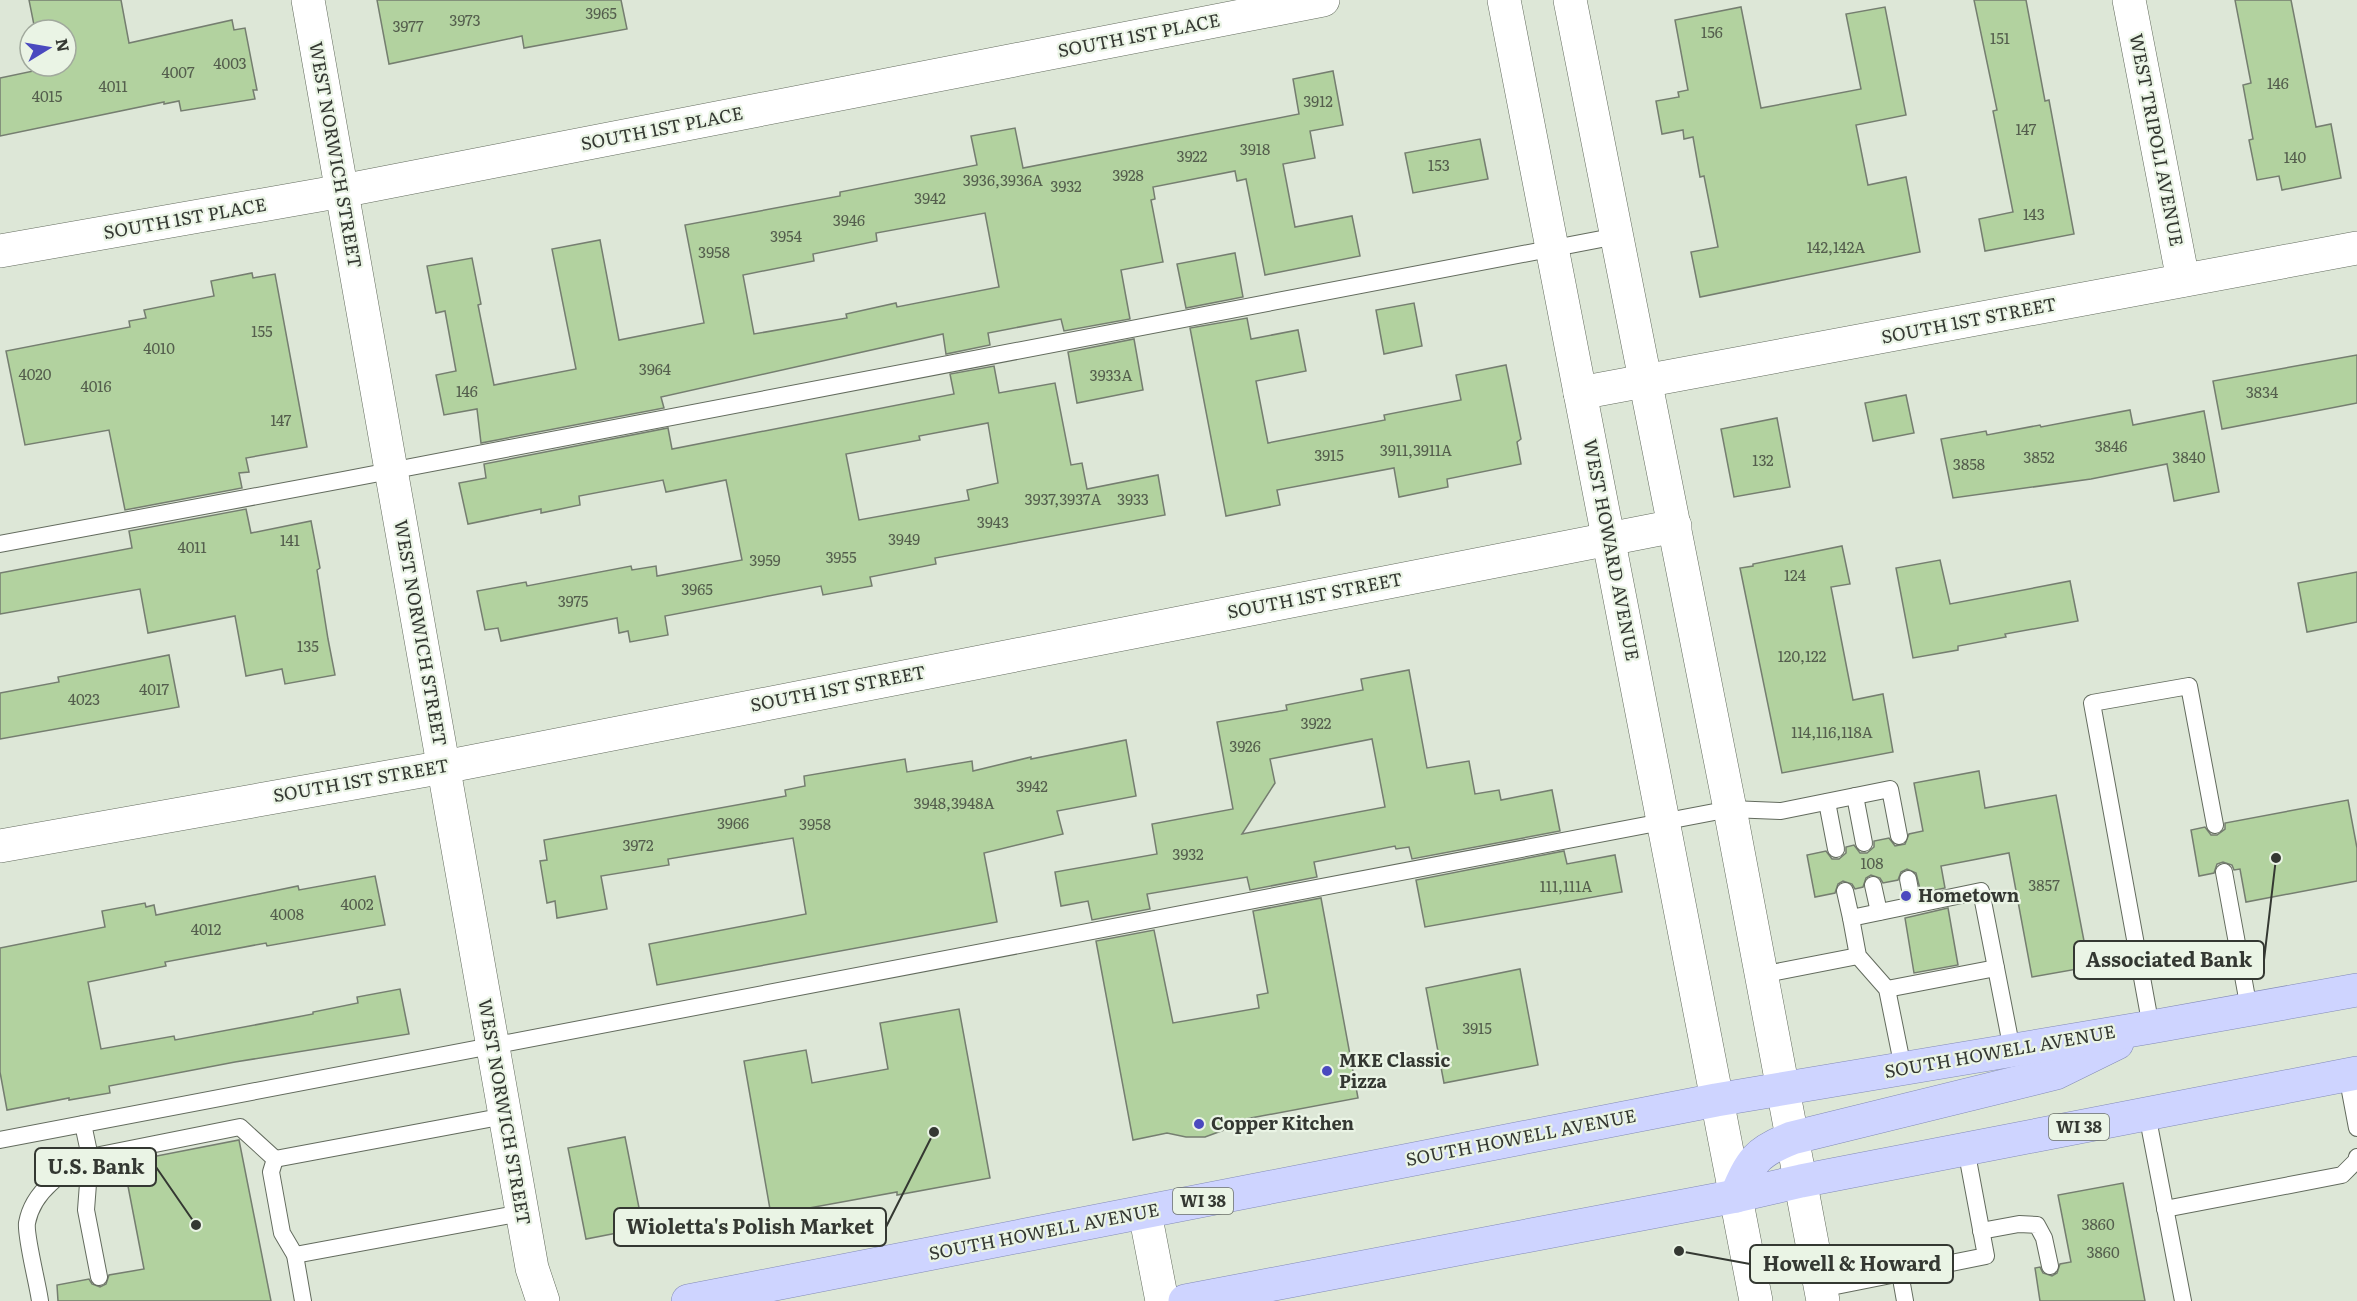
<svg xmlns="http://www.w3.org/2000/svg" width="2357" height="1301" viewBox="0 0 2357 1301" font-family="Literata,serif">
<rect width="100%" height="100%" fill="#dde7d7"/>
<g fill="#b2d29f" stroke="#757e70" stroke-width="1.5" fill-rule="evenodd">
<path d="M 29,0 L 121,0 L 129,43 L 232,20 L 234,30 L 245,28 L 257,90 L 253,90 L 255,99 L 181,111 L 179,101 L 164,104 L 164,102 L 0,136 L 0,78 L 43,69 L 42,66 L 66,66 L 66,30 L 35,30 Z"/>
<path d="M 377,0 L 621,0 L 627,29 L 524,48 L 522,36 L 389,64 Z"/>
<path d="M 1974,0 L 2026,0 L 2045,101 L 2049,100 L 2074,234 L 1985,251 L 1979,219 L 2013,212 L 1993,111 L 1997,110 Z"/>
<path d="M 2235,0 L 2291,0 L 2316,127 L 2331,124 L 2341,178 L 2282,190 L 2279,176 L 2257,180 L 2249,140 L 2253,139 L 2243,85 L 2251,83 Z"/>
<path d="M 1741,7 L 1761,108 L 1861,89 L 1846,14 L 1885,7 L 1906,115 L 1856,125 L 1868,185 L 1906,177 L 1920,252 L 1700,297 L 1691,252 L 1718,247 L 1704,176 L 1700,177 L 1693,137 L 1684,139 L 1683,130 L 1662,134 L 1656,101 L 1679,97 L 1678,92 L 1688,90 L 1675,20 Z"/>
<path d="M 1333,71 L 1343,125 L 1310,131 L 1315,158 L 1283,164 L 1295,227 L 1352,216 L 1360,256 L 1265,275 L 1246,179 L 1237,181 L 1235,171 L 1153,187 L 1155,199 L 1151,200 L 1163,262 L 1121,270 L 1130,319 L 1064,331 L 1061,319 L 988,333 L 990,345 L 946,354 L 943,334 L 661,397 L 664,408 L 481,443 L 477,409 L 444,415 L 436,375 L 456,371 L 445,311 L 436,313 L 427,266 L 472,258 L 481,304 L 478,305 L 494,385 L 576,369 L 552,249 L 600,240 L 619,340 L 704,323 L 685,225 L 840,196 L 840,192 L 977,165 L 971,136 L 1015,128 L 1023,168 L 1299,114 L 1293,79 ZM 985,213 L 999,287 L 897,307 L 896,303 L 846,314 L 847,318 L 754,334 L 743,275 L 814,261 L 813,254 L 877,241 L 876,233 Z"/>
<path d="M 1480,139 L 1488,179 L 1413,193 L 1405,153 Z"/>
<path d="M 1235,253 L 1243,297 L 1186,308 L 1177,264 Z"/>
<path d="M 252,273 L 253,278 L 275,274 L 307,447 L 246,458 L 249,472 L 239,473 L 242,488 L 125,510 L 109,430 L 25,445 L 6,351 L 130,327 L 129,321 L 146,318 L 144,310 L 214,296 L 211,281 Z"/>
<path d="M 1414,303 L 1422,346 L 1384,354 L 1376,310 Z"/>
<path d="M 1247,318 L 1251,339 L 1298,330 L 1306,371 L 1256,381 L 1268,443 L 1385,420 L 1384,415 L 1461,400 L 1456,375 L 1506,365 L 1521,439 L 1517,442 L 1521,464 L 1447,479 L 1448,487 L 1399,497 L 1394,468 L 1277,490 L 1280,505 L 1226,516 L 1190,328 Z"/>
<path d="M 1134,339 L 1143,390 L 1077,403 L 1068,352 Z"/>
<path d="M 2357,355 L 2357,403 L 2222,429 L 2213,381 Z"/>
<path d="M 994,366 L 999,393 L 1055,383 L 1071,465 L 1082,463 L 1087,489 L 1158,475 L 1165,515 L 935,558 L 936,564 L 870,577 L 872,586 L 823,595 L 821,586 L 665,616 L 668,635 L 630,642 L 628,631 L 619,633 L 617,618 L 501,641 L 498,628 L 485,630 L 477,591 L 526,582 L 527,586 L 631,566 L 632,570 L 656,566 L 657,576 L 742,560 L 726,480 L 666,492 L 663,480 L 579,496 L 580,505 L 541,513 L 541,509 L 468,524 L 459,483 L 486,478 L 484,464 L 668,428 L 672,449 L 954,394 L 950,374 ZM 988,423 L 998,483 L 967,490 L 969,500 L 859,520 L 846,454 L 920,440 L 919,436 Z"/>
<path d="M 1906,395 L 1914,433 L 1873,441 L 1865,403 Z"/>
<path d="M 2130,410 L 2133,425 L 2204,411 L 2219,492 L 2174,501 L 2167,464 L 2091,479 L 1953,498 L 1941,439 L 1986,431 L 1987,435 L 2040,425 L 2041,427 Z"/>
<path d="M 1777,418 L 1790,487 L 1734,497 L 1721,429 Z"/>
<path d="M 246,509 L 251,533 L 311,521 L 320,568 L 317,570 L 328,639 L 335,675 L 285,684 L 282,669 L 246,676 L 235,616 L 148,633 L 140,589 L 0,614 L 0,573 L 132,548 L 129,531 Z"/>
<path d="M 1842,546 L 1850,584 L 1831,587 L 1853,700 L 1883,694 L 1893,752 L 1782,773 L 1740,568 L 1753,566 L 1753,564 Z"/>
<path d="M 1940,560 L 1950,604 L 2070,581 L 2078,621 L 2005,634 L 2006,637 L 1958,646 L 1958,650 L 1913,658 L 1896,568 Z"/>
<path d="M 2357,572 L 2357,622 L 2307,632 L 2298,583 Z"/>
<path d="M 169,655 L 179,707 L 0,739 L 0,693 L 59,682 L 58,677 Z"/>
<path d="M 1409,670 L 1427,768 L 1469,761 L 1475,794 L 1499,790 L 1501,800 L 1552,790 L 1560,831 L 1412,859 L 1409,847 L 1396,849 L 1395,846 L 1314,862 L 1317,877 L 1250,890 L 1247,877 L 1147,894 L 1150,909 L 1092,920 L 1088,901 L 1061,906 L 1055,872 L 1157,854 L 1152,824 L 1233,809 L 1217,722 L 1287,710 L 1286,705 L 1363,690 L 1361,679 ZM 1372,739 L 1385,807 L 1242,834 L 1275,783 L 1270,759 Z"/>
<path d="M 1126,740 L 1136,796 L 1057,811 L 1063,834 L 984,853 L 997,922 L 657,985 L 649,944 L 806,914 L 793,838 L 668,859 L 669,865 L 601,876 L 607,909 L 557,918 L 555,901 L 547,903 L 540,861 L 547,860 L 544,840 L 786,796 L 785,790 L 805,786 L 804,776 L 905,759 L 907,772 L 972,761 L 973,771 L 1031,757 L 1031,759 Z"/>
<path d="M 1979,771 L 1985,808 L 2056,795 L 2089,967 L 2032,977 L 2009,853 L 1941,866 L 1945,888 L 1921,893 L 1916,873 L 1907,869 L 1901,872 L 1898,880 L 1883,883 L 1880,878 L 1871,875 L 1866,878 L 1863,887 L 1855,889 L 1852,884 L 1843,881 L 1838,884 L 1835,893 L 1815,897 L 1807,855 L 1826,851 L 1832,859 L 1839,859 L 1846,853 L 1846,847 L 1854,845 L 1860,853 L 1867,853 L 1874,847 L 1874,841 L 1889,838 L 1895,846 L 1905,844 L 1909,834 L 1923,831 L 1914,783 Z"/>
<path d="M 2348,800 L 2357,848 L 2357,881 L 2246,902 L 2240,869 L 2234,870 L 2232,865 L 2223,862 L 2217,864 L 2214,873 L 2199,876 L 2191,830 L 2205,827 L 2211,835 L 2217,835 L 2225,829 L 2225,823 Z"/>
<path d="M 1564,851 L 1567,864 L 1615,855 L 1622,892 L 1425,927 L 1416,880 Z"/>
<path d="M 375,876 L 385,925 L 267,946 L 266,943 L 165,962 L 166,966 L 88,982 L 101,1049 L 174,1036 L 175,1040 L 313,1014 L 313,1012 L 358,1003 L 357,997 L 400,989 L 409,1034 L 235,1062 L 109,1086 L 110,1093 L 69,1100 L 69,1098 L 7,1110 L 0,1072 L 0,948 L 105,927 L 102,911 L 145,903 L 146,907 L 154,905 L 156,915 L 298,886 L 299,890 Z"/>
<path d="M 1321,898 L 1358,1098 L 1240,1120 L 1224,1130 L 1205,1137 L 1186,1137 L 1167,1133 L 1133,1140 L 1096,941 L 1154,930 L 1173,1023 L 1259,1008 L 1257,995 L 1268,993 L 1253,911 Z"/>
<path d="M 1948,908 L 1958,965 L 1914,973 L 1905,918 Z"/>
<path d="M 1520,969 L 1538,1065 L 1444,1083 L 1426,988 Z"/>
<path d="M 959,1009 L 990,1178 L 897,1195 L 897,1192 L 771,1215 L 744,1061 L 806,1050 L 812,1083 L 888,1069 L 880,1023 Z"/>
<path d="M 625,1137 L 643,1228 L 586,1239 L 568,1148 Z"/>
<path d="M 239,1140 L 271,1301 L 58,1301 L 57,1285 L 89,1279 L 92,1284 L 100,1287 L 106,1284 L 109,1275 L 144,1269 L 127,1181 L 140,1178 L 136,1160 Z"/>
<path d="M 2123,1183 L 2145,1301 L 2040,1301 L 2035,1268 L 2040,1267 L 2043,1273 L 2052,1276 L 2057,1273 L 2060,1264 L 2071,1262 L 2058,1195 Z"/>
</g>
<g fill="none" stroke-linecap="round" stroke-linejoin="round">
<defs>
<g id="lane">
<path d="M 0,544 L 343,480 L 1617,236"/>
<path d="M 1855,796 L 1864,843"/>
<path d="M 1827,802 L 1836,849"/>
<path d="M 2224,872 L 2249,1009"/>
<path d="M 1908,879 L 1913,905"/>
<path d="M 1873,885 L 1879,912"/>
<path d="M 1845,891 L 1851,918"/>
<path d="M 1761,975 L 1858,956"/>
<path d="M 1887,989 L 1996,968"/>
<path d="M 2151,1027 L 2092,703 L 2189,686 L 2215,825"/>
<path d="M 1903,1068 L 1887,989 L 1858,956 L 1851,918 L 1981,891 L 2012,1050"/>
<path d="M 2347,1075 L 2357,1128"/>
<path d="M 2147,1114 L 2183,1301"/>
<path d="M 0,1140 L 1730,809 L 1781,811 L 1890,789 L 1899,836"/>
<path d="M 275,1159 L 505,1116"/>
<path d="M 275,1159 L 271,1172 L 282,1233 L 295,1255 L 303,1301"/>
<path d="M 2165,1209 L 2342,1175 L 2356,1161 L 2357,1157"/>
<path d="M 1981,1231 L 2019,1224 L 2037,1225 L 2044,1238 L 2050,1266"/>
<path d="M 295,1255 L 522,1213"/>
<path d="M 1900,1273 L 1905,1301"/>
<path d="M 99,1277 L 86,1210 L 90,1157 L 240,1127 L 275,1159"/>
<path d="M 1821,1289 L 1986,1256 L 1966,1149"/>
<path d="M 40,1301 C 38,1285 25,1235 27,1223 C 33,1190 63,1172 90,1157 L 83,1124"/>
</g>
<g id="street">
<path d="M 308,0 L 532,1268 L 543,1301"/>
<path d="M 2129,0 L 2183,280"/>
<path d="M 0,251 L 342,191 L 1323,0"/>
<path d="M 1580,393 L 2357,248"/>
<path d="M 0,846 L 444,767 L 1675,526"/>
<path d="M 1145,1213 L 1162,1301"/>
</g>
<g id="secondary">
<path d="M 1504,0 L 1756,1301"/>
<path d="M 1570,0 L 1730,809 L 1823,1301"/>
</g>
<g id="primary">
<path d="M 1736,1196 C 1751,1161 1756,1152 1792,1138 L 2056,1073 L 2117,1043"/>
<path d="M 688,1301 L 1716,1100 L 2151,1027 L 2357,990"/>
<path d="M 1185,1301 L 1736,1196 L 1801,1181 L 2357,1073"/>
</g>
</defs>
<use href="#lane" stroke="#636b5e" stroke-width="18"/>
<use href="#street" stroke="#636b5e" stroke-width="34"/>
<use href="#secondary" stroke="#636b5e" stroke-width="34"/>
<use href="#primary" stroke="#838bb7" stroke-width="34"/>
<use href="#lane" stroke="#fff" stroke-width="16"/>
<use href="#street" stroke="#fff" stroke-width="33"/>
<use href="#secondary" stroke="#fff" stroke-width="33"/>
<use href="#primary" stroke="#ced4ff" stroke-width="33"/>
</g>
<g fill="#4a49bf" stroke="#eaf4e5" stroke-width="2">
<circle cx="1906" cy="896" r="6"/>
<circle cx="1327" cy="1071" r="6"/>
<circle cx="1199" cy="1124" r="6"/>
</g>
<g text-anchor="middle" stroke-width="4.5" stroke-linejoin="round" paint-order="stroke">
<g font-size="15" fill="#545e4d">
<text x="601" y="19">3965</text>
<text x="465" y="26">3973</text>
<text x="408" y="32">3977</text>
<text x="1712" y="38">156</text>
<text x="2000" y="44">151</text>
<text x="230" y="69">4003</text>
<text x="178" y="78">4007</text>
<text x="2278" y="89">146</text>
<text x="113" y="92">4011</text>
<text x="47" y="102">4015</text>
<text x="1318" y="107">3912</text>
<text x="2026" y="135">147</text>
<text x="1255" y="155">3918</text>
<text x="1192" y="162">3922</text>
<text x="2295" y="163">140</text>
<text x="1439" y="171">153</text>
<text x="1128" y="181">3928</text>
<text x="1003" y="186">3936,3936A</text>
<text x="1066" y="192">3932</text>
<text x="930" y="204">3942</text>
<text x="2034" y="220">143</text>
<text x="849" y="226">3946</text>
<text x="786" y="242">3954</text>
<text x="1836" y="253">142,142A</text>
<text x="714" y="258">3958</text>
<text x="262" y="337">155</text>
<text x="159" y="354">4010</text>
<text x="655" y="375">3964</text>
<text x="35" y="380">4020</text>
<text x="1111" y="381">3933A</text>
<text x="96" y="392">4016</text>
<text x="467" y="397">146</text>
<text x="2262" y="398">3834</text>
<text x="281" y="426">147</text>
<text x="2111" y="452">3846</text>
<text x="1416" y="456">3911,3911A</text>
<text x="1329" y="461">3915</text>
<text x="2039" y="463">3852</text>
<text x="2189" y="463">3840</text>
<text x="1763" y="466">132</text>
<text x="1969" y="470">3858</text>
<text x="1063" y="505">3937,3937A</text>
<text x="1133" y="505">3933</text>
<text x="993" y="528">3943</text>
<text x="904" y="545">3949</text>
<text x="290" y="546">141</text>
<text x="192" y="553">4011</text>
<text x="841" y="563">3955</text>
<text x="765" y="566">3959</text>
<text x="1795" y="581">124</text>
<text x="697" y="595">3965</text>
<text x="573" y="607">3975</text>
<text x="308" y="652">135</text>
<text x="1802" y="662">120,122</text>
<text x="154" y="695">4017</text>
<text x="84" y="705">4023</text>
<text x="1316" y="729">3922</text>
<text x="1832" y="738">114,116,118A</text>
<text x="1245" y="752">3926</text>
<text x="1032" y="792">3942</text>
<text x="954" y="809">3948,3948A</text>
<text x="733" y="829">3966</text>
<text x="815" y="830">3958</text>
<text x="638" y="851">3972</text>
<text x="1188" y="860">3932</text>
<text x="1872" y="869">108</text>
<text x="2044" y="891">3857</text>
<text x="1566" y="892">111,111A</text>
<text x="357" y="910">4002</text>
<text x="287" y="920">4008</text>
<text x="206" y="935">4012</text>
<text x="1477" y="1034">3915</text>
<text x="2098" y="1230">3860</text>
<text x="2103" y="1258">3860</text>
</g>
<g fill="#eaf4e5" stroke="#6b7068" stroke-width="1.5">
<rect x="2049" y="1114" width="60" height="26" rx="4.5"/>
<rect x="1173" y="1188" width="60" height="26" rx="4.5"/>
</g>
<g font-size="16" font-weight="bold" fill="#343832">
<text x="2079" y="1133">WI 38</text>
<text x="1203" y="1207">WI 38</text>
</g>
<g font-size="18" fill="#343832" stroke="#eaf4e5">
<text transform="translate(1139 36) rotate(-11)" y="6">SOUTH 1ST PLACE</text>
<text transform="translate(662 129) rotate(-11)" y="6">SOUTH 1ST PLACE</text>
<text transform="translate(2156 140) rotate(79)" y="6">WEST TRIPOLI AVENUE</text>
<text transform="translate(335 155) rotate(80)" y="6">WEST NORWICH STREET</text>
<text transform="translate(185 219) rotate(-10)" y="6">SOUTH 1ST PLACE</text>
<text transform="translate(1969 321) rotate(-11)" y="6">SOUTH 1ST STREET</text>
<text transform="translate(1611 550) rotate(79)" y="6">WEST HOWARD AVENUE</text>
<text transform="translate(1315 596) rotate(-11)" y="6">SOUTH 1ST STREET</text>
<text transform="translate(420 633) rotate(80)" y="6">WEST NORWICH STREET</text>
<text transform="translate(838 689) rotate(-11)" y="6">SOUTH 1ST STREET</text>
<text transform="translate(361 781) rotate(-10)" y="6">SOUTH 1ST STREET</text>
<text transform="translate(2000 1052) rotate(-10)" y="6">SOUTH HOWELL AVENUE</text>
<text transform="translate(504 1112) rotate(80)" y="6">WEST NORWICH STREET</text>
<text transform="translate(1521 1138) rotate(-11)" y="6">SOUTH HOWELL AVENUE</text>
<text transform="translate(1044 1232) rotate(-11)" y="6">SOUTH HOWELL AVENUE</text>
</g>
<g font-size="18" font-weight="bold" fill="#343832" stroke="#eaf4e5" text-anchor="start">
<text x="1918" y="902">Hometown</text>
<text x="1339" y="1067">MKE Classic<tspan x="1339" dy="21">Pizza</tspan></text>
<text x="1211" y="1130">Copper Kitchen</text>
</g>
</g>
<path fill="none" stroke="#343832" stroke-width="2" d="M2276 858L2264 960M196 1225L156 1167M934 1132L886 1227M1679 1251L1750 1264"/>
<g fill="#343832" stroke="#eaf4e5" stroke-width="2">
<circle cx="2276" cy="858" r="6"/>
<circle cx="196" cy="1225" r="6"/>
<circle cx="934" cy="1132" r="6"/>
<circle cx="1679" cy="1251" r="6"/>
</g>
<g fill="#eaf4e5" stroke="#343832" stroke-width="2">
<rect x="2074" y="941" width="190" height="38" rx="6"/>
<rect x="35" y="1148" width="121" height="38" rx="6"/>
<rect x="614" y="1208" width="272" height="38" rx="6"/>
<rect x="1750" y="1245" width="203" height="38" rx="6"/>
</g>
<g font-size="20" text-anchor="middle" font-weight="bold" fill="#343832">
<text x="2169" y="967">Associated Bank</text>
<text x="96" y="1174">U.S. Bank</text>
<text x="750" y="1234">Wioletta's Polish Market</text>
<text x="1852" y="1271">Howell &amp; Howard</text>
</g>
<g transform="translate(48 48) rotate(79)"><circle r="28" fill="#eaf4e5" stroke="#a1a99d" stroke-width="1.5"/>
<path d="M0-4.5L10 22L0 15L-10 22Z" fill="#4a49bf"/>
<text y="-9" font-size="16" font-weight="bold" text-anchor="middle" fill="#343832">N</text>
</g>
</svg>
